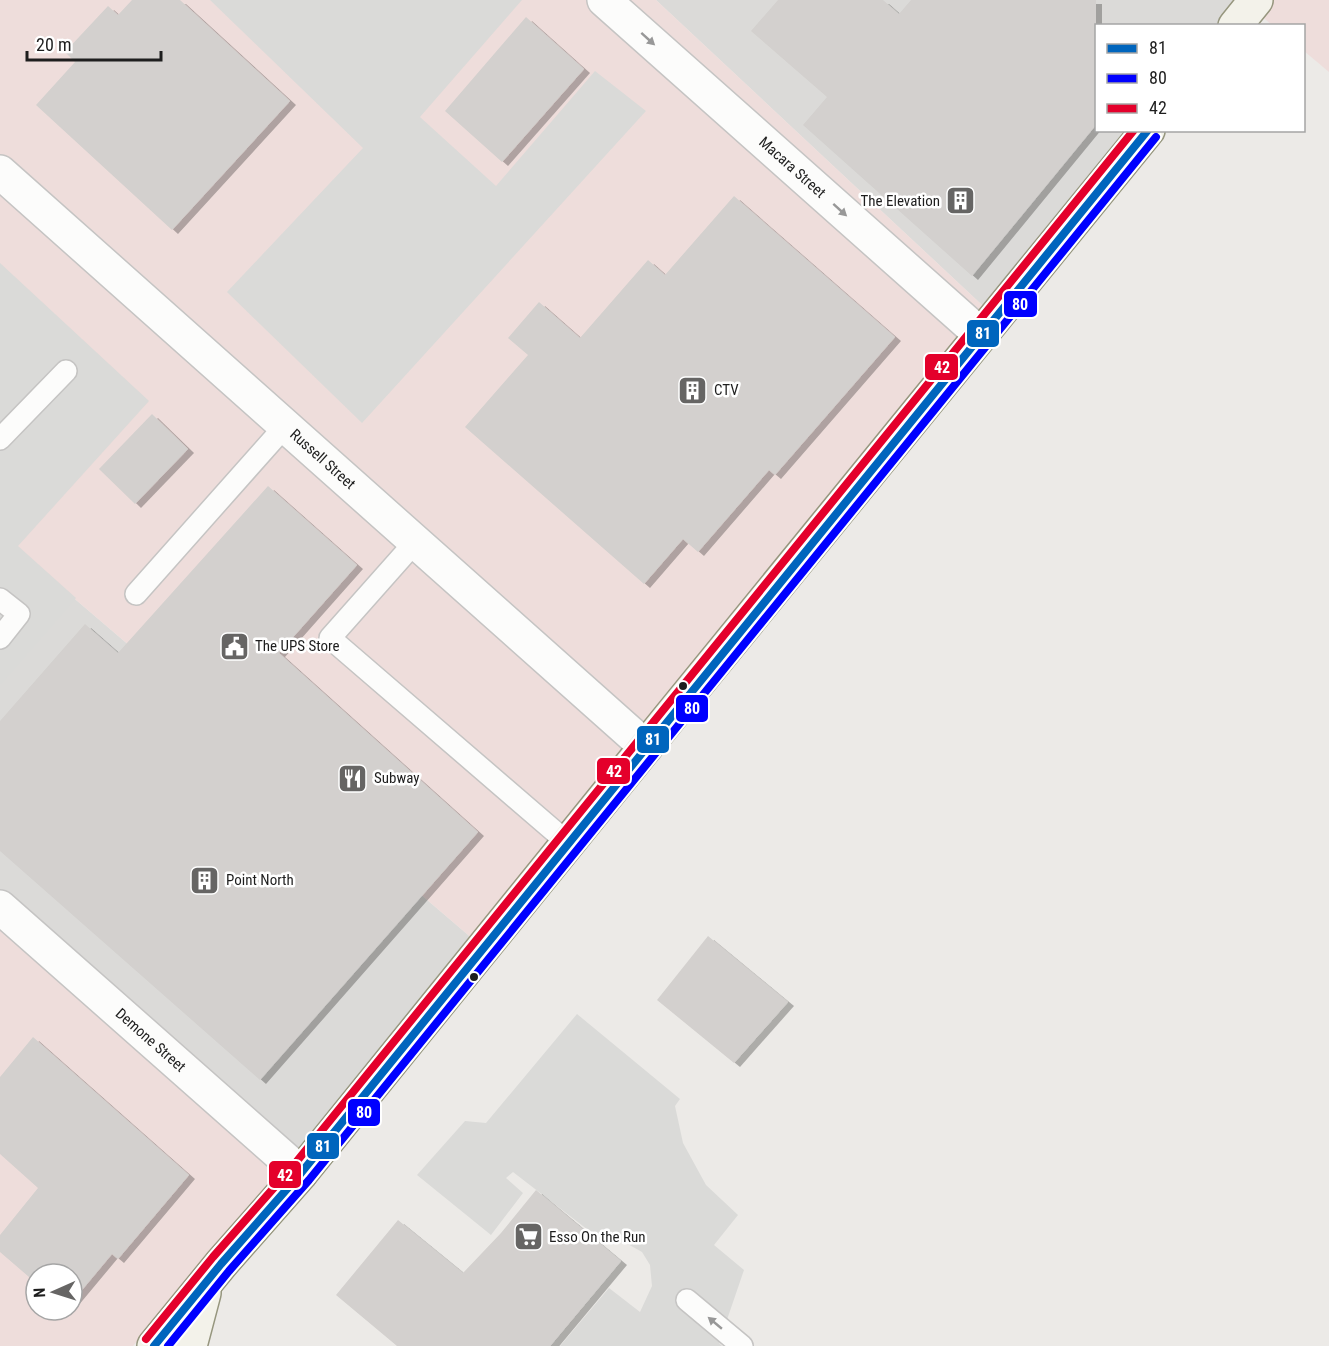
<svg xmlns="http://www.w3.org/2000/svg" width="1329" height="1346" viewBox="0 0 1329 1346" font-family="'Roboto Condensed',sans-serif">
<defs>
<filter id="shadow"><feDropShadow dx="6" dy="4" stdDeviation="0" flood-color="#0004"/></filter>
</defs>
<rect width="100%" height="100%" fill="#eceae7"/>
<g fill="#dbdad8">
<path d="M 656,0 L 1262,0 L 1241,25 L 1096,26 L 1096,130 L 1154,131 L 997,319 Z"/>
<path d="M 0,535 L 474,940 L 294,1154 L 0,903 Z"/>
</g>
<g fill="#eedddb" fill-rule="evenodd">
<path d="M 0,0 L 656,0 L 997,319 L 474,940 L 0,535 Z"/>
<path d="M 1262,0 L 1329,0 L 1329,72 L 1304,51 L 1304,26 L 1272,25 L 1254,10 Z"/>
<path d="M 0,903 L 294,1154 L 133,1346 L 0,1346 ZM 36,1274 L 72,1274 L 72,1310 L 36,1310 Z"/>
</g>
<g fill="#dadad8">
<path d="M 210,0 L 522,0 L 420,117 L 496,186 L 595,71 L 646,111 L 362,423 L 227,292 L 363,148 Z"/>
<path d="M 0,263 L 149,401 L 18,546 L 76,598 L 0,685 Z"/>
<path d="M 577,1014 L 680,1099 L 675,1106 L 683,1143 L 706,1185 L 738,1215 L 714,1245 L 744,1270 L 719,1343 L 722,1346 L 560,1346 L 609,1288 L 640,1312 L 652,1286 L 650,1265 L 642,1252 L 626,1243 L 608,1240 L 592,1233 L 513,1172 L 506,1178 L 523,1193 L 491,1235 L 417,1175 L 465,1121 L 486,1123 Z"/>
</g>
<g fill="#d3d0ce" filter="url(#shadow)">
<path d="M 132,0 L 180,0 L 290,101 L 172,230 L 36,105 L 75,62 L 65,52 L 108,6 L 118,15 Z"/>
<path d="M 778,0 L 883,0 L 899,14 L 911,0 L 1096,0 L 1096,125 L 972,276 L 803,125 L 827,97 L 751,31 Z"/>
<path d="M 526,17 L 584,69 L 502,162 L 445,111 Z"/>
<path d="M 734,196 L 895,337 L 775,475 L 769,470 L 698,552 L 683,539 L 644,584 L 465,427 L 528,355 L 508,338 L 539,302 L 580,338 L 648,260 L 665,275 Z"/>
<path d="M 152,414 L 188,449 L 135,504 L 99,469 Z"/>
<path d="M 268,486 L 357,565 L 279,653 L 478,832 L 260,1080 L 0,851 L 0,721 L 85,624 L 118,653 Z"/>
<path d="M 708,936 L 788,1002 L 734,1063 L 657,1000 Z"/>
<path d="M 33,1037 L 189,1175 L 118,1259 L 112,1254 L 72,1302 L 72,1274 L 36,1274 L 36,1283 L 0,1252 L 0,1235 L 38,1188 L 0,1154 L 0,1077 Z"/>
<path d="M 536,1190 L 621,1261 L 550,1346 L 397,1346 L 336,1295 L 398,1220 L 463,1273 L 501,1233 Z"/>
</g>
<g fill="none" stroke-linecap="round" stroke-linejoin="round">
<defs>
<g id="lane">
<path d="M 0,439 L 66,371"/>
<path d="M 416,541 L 330,638 L 568,843"/>
<path d="M 136,594 L 286,425"/>
<path d="M 0,599 L 19,614 L 0,638"/>
<path d="M 687,1300 L 742,1346"/>
</g>
<g id="street">
<path id="s1" d="M 604,0 L 981,335"/>
<path id="s2" d="M 0,172 L 646,747"/>
<path id="s3" d="M 0,907 L 301,1173"/>
</g>
<g id="secondary">
<path d="M 1235,26 L 1256,0"/>
<path d="M 154,1346 L 221,1264 L 301,1173 L 669,718 L 1148,130"/>
<path d="M 190,1346 L 204,1293"/>
</g>
</defs>
<use href="#lane" stroke="#c5c4c3" stroke-width="24"/>
<use href="#street" stroke="#c5c4c3" stroke-width="36"/>
<use href="#secondary" stroke="#96967e" stroke-width="36"/>
<use href="#lane" stroke="#fcfcfb" stroke-width="21"/>
<use href="#street" stroke="#fcfcfb" stroke-width="33"/>
<use href="#secondary" stroke="#f3f2ea" stroke-width="33"/>
<defs>
<path id="bus-1" d="M 154,1346 L 221,1264 L 301,1173 L 1148,130"/>
<path id="bus-2" d="M 168,1346 L 229,1271 L 309,1180 L 1156,137"/>
<path id="bus-3" d="M 146,1339 L 213,1257 L 293,1166 L 1134,130"/>
</defs>
<use href="#bus-1" stroke="#fff" stroke-width="12"/>
<use href="#bus-2" stroke="#fff" stroke-width="12"/>
<use href="#bus-3" stroke="#fff" stroke-width="12"/>
<use href="#bus-1" stroke="#0065bd" stroke-width="8"/>
<use href="#bus-2" stroke="#00f" stroke-width="8"/>
<use href="#bus-3" stroke="#e4002b" stroke-width="8"/>
</g>
<defs><path id="oneway-solid" d="M-6-.8H1V-3.2L6.5 0L1 3.2V.8H-6Z" transform="scale(1.5)"/></defs>
<g fill="#989898">
<use href="#oneway-solid" transform="translate(648 39) rotate(42)"/>
<use href="#oneway-solid" transform="translate(840 210) rotate(42)"/>
<use href="#oneway-solid" transform="translate(715 1323) rotate(-140)"/>
</g>
<defs>
<symbol id="building-square" viewBox="-11 -11 22 22"><rect x="-9" y="-9" width="18" height="18" rx="4" fill="#666564" stroke="#fff"/><path d="M-4-6H4V6H1V3H-1V6H-4ZM-2.5-4.3h1.7v1.8h-1.7ZM.8-4.3h1.7v1.8H.8ZM-2.5-1h1.7V.8h-1.7ZM.8-1h1.7V.8H.8Z" fill="#fff"/></symbol>
<symbol id="civic-square" viewBox="-11 -11 22 22"><rect x="-9" y="-9" width="18" height="18" rx="4" fill="#666564" stroke="#fff"/><path d="M-.6-6.5H3V-4.5H.6V-3L4-1V1h2V6H-6V1h2V-1L-.6-3ZM-1.2 2.5V6h2.4V2.5Z" fill="#fff"/></symbol>
<symbol id="restaurant-square" viewBox="-11 -11 22 22"><rect x="-9" y="-9" width="18" height="18" rx="4" fill="#666564" stroke="#fff"/><path d="M-5-6h1v4h1v-4h1v4h1v-4h1v5L-1.5 .5V6h-2V.5L-5-1ZM5-6V6H3V1.5H1.5Q1.5-4 5-6Z" fill="#fff"/></symbol>
<symbol id="supermarket-square" viewBox="-11 -11 22 22"><rect x="-9" y="-9" width="18" height="18" rx="4" fill="#666564" stroke="#fff"/><path d="M-6-5.5h2.5l.6 2H6L4.5 2H-2.5L-4.4-4H-6ZM-1.5 3.2a1.3 1.3 0 1 0 .1 0ZM3 3.2a1.3 1.3 0 1 0 .1 0Z" fill="#fff"/></symbol>
</defs>
<g fill-rule="evenodd">
<use href="#building-square" x="944" y="184" width="33" height="33"/>
<use href="#building-square" x="676" y="374" width="33" height="33"/>
<use href="#civic-square" x="218" y="630" width="33" height="33"/>
<use href="#restaurant-square" x="336" y="762" width="33" height="33"/>
<use href="#building-square" x="188" y="864" width="33" height="33"/>
<use href="#supermarket-square" x="512" y="1220" width="33" height="33"/>
</g>
<g fill="#1e1e1e" stroke="#fff" stroke-width="2">
<circle cx="683" cy="686" r="5"/>
<circle cx="474" cy="977" r="5"/>
</g>
<g text-anchor="middle" stroke-width="5" stroke-linejoin="round" paint-order="stroke">
<g font-size="15" fill="#1e1e1e" stroke="#fff">
<text dy="5" stroke="none"><textPath href="#s1" startOffset="252">Macara Street</textPath></text>
<text dy="5" stroke="none"><textPath href="#s2" startOffset="432">Russell Street</textPath></text>
<text dy="5" stroke="none"><textPath href="#s3" startOffset="201">Demone Street</textPath></text>
</g>
<g font-size="15" fill="#1e1e1e" stroke="#fff" text-anchor="start">
<text x="940" y="206" text-anchor="end">The Elevation</text>
<text x="714" y="395">CTV</text>
<text x="255" y="651">The UPS Store</text>
<text x="374" y="783">Subway</text>
<text x="226" y="885">Point North</text>
<text x="549" y="1242">Esso On the Run</text>
</g>
</g>
<g stroke="#fff" stroke-width="2">
<rect x="1003" y="290" width="35" height="28" rx="6" fill="#00f"/>
<rect x="966" y="319" width="34" height="29" rx="6" fill="#0065bd"/>
<rect x="924" y="353" width="35" height="28" rx="6" fill="#e4002b"/>
<rect x="675" y="694" width="34" height="29" rx="6" fill="#00f"/>
<rect x="636" y="725" width="34" height="29" rx="6" fill="#0065bd"/>
<rect x="596" y="757" width="35" height="28" rx="6" fill="#e4002b"/>
<rect x="347" y="1098" width="34" height="29" rx="6" fill="#00f"/>
<rect x="306" y="1132" width="34" height="28" rx="6" fill="#0065bd"/>
<rect x="268" y="1160" width="34" height="29" rx="6" fill="#e4002b"/>
</g>
<g font-size="16" text-anchor="middle" font-weight="bold" fill="#fff">
<text x="1020" y="310">80</text>
<text x="983" y="339">81</text>
<text x="942" y="373">42</text>
<text x="692" y="714">80</text>
<text x="653" y="745">81</text>
<text x="614" y="777">42</text>
<text x="364" y="1118">80</text>
<text x="323" y="1152">81</text>
<text x="285" y="1181">42</text>
</g>
<rect x="1095" y="24" width="210" height="108" fill="#ffffff" stroke="#a5a5a5" stroke-width="1.5"/>
<rect x="1107" y="44" width="30" height="9" fill="#0065bd" stroke="#a5a5a5" stroke-width="1.5"/>
<text x="1149" y="54" font-size="18" fill="#1e1e1e">81</text>
<rect x="1107" y="74" width="30" height="9" fill="#0000ff" stroke="#a5a5a5" stroke-width="1.5"/>
<text x="1149" y="84" font-size="18" fill="#1e1e1e">80</text>
<rect x="1107" y="104" width="30" height="9" fill="#e4002b" stroke="#a5a5a5" stroke-width="1.5"/>
<text x="1149" y="114" font-size="18" fill="#1e1e1e">42</text>
<g transform="translate(54 1292) rotate(267)"><circle r="28" fill="#ffffff" stroke="#a5a5a5" stroke-width="1.5"/>
<path d="M0-4.5L10 22L0 15L-10 22Z" fill="#666564"/>
<text y="-9" font-size="16" font-weight="bold" text-anchor="middle" fill="#1e1e1e">N</text>
</g>
<path d="M27 51v9h134v-9" fill="none" stroke="#1e1e1e" stroke-width="3"/>
<text x="36" y="51" font-size="18" fill="#1e1e1e" stroke="#ffffff" stroke-width="4.5" paint-order="stroke">20 m</text>
</svg>
